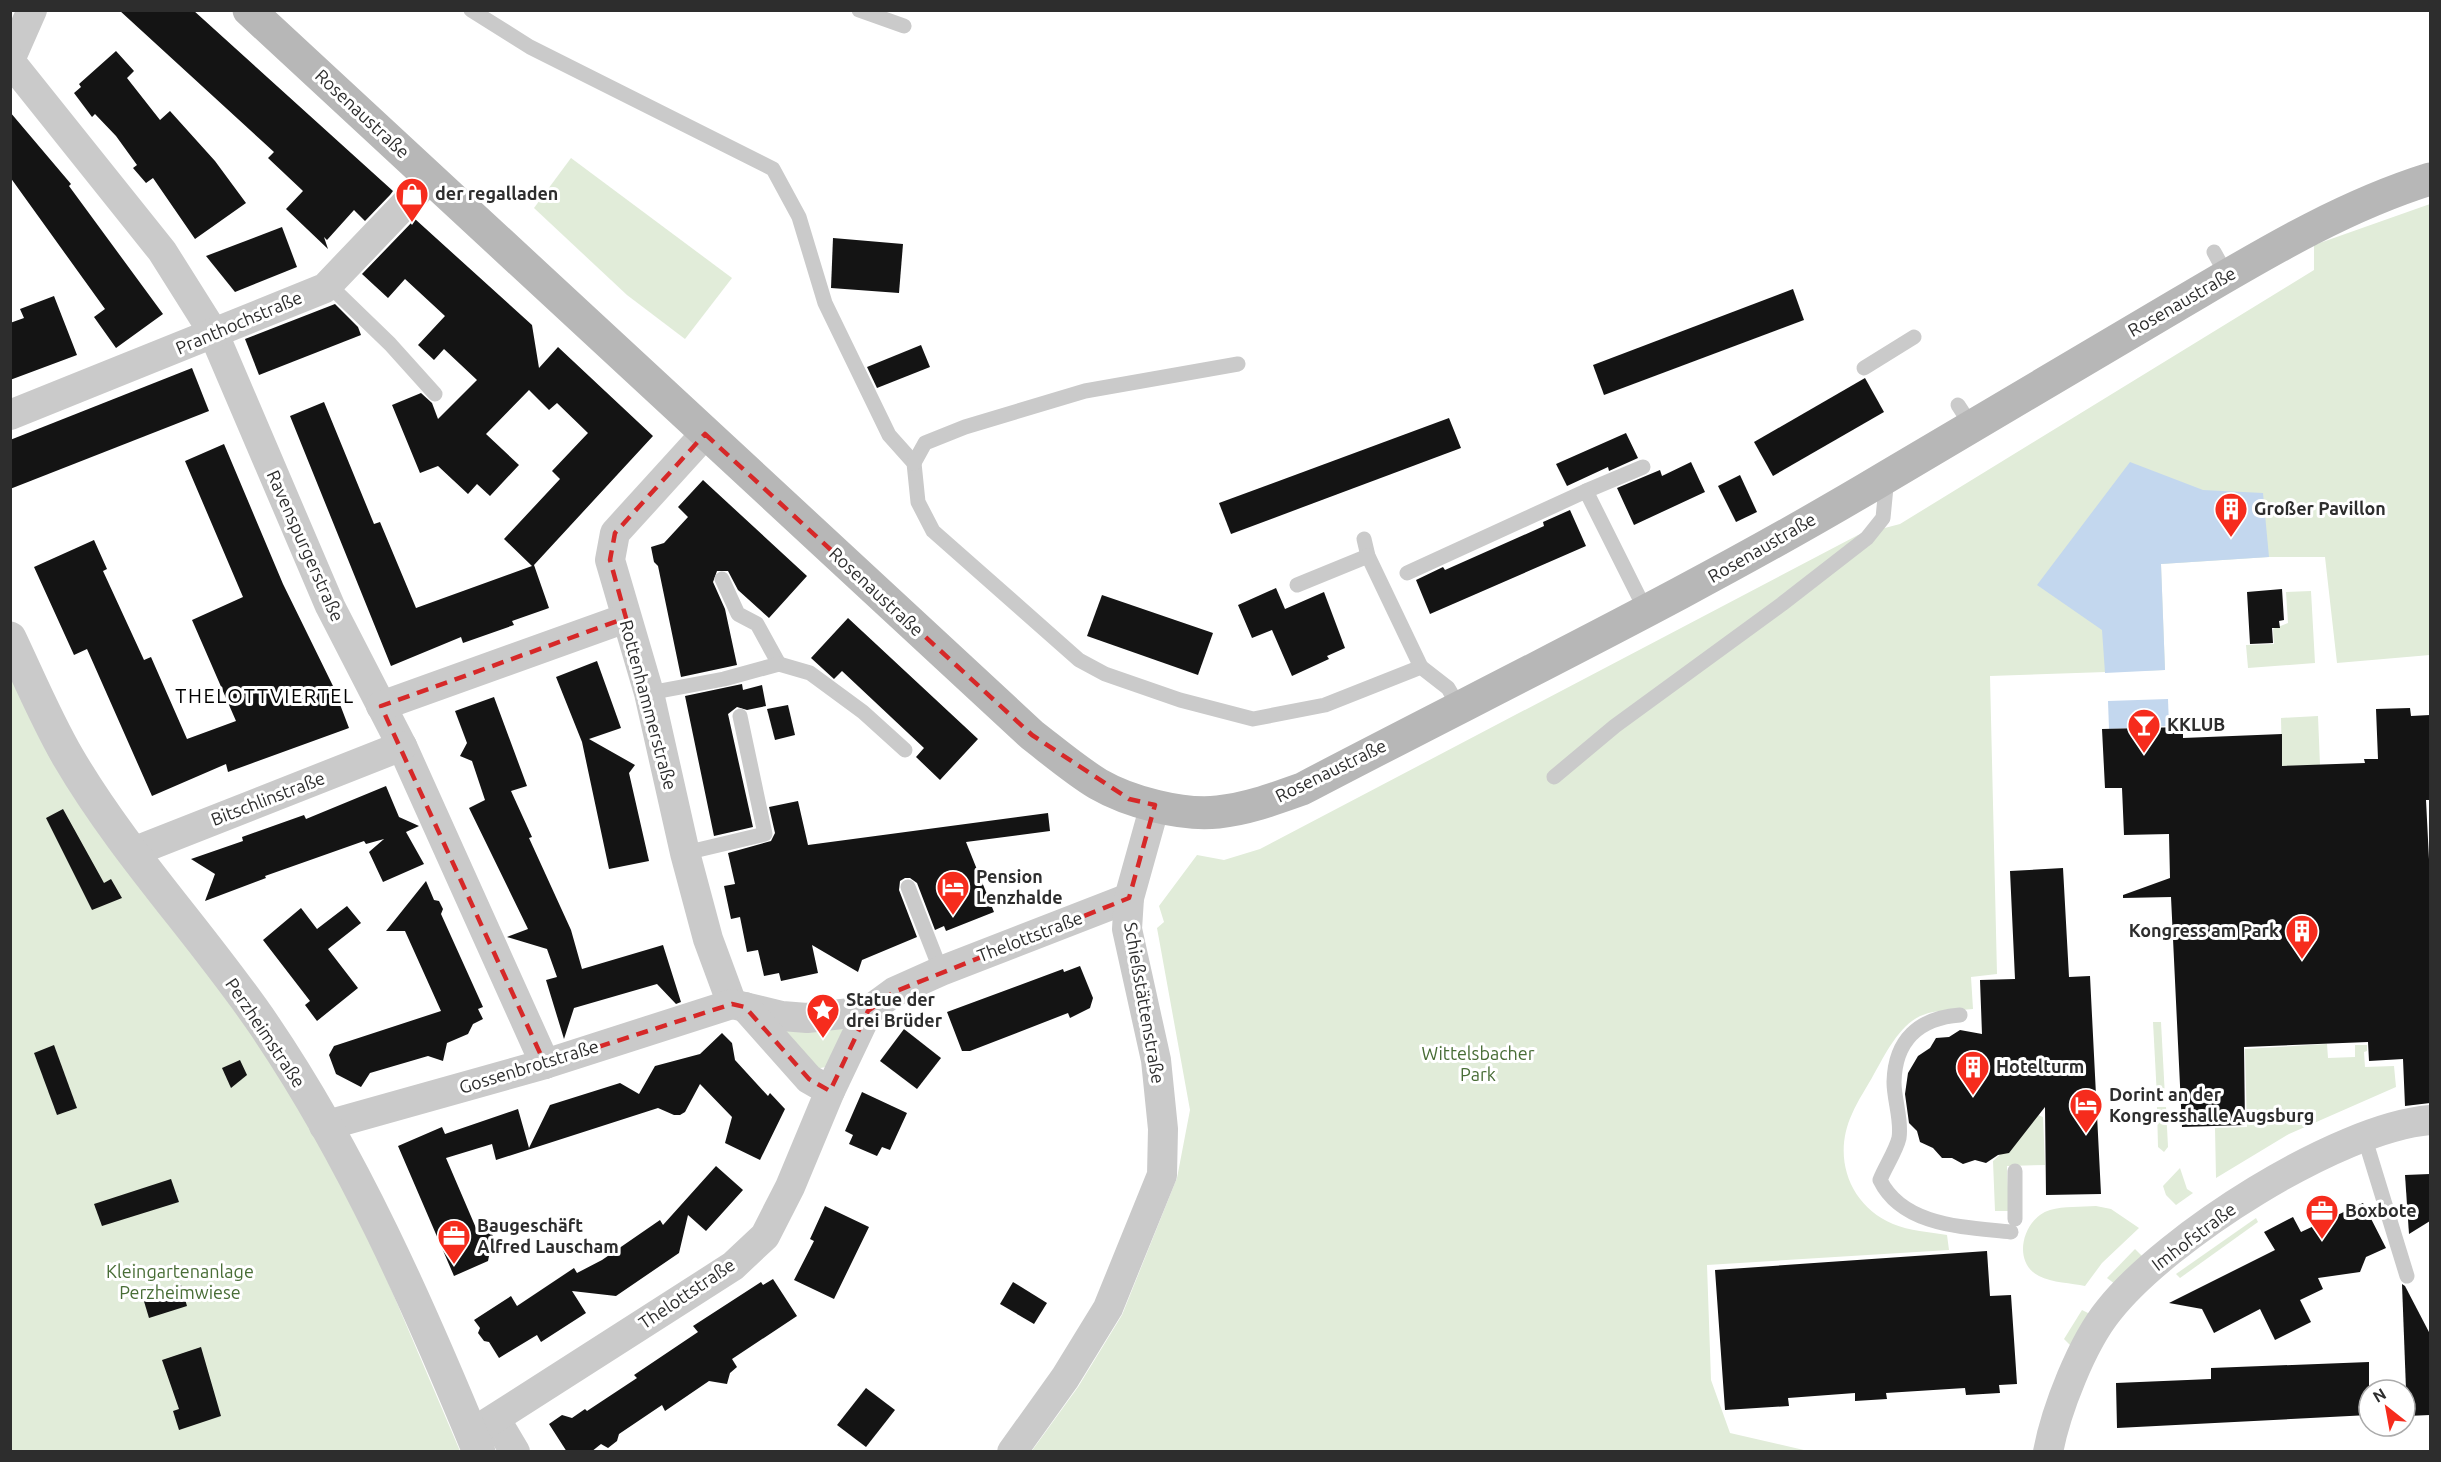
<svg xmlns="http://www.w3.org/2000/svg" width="2441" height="1462" viewBox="0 0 2441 1462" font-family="Ubuntu,sans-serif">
<rect width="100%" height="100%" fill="#fff"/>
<g fill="#e1ecd9">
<path d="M 571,158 L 732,278 L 685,339 L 627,295 L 534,208 Z"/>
<path d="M 2430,204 L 2430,655 L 2337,663 L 2325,557 L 2269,557 L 2161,564 L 2165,670 L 1990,676 L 1997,974 L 1971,977 L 1973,1009 C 1958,1011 1937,1009 1923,1015 C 1900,1023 1885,1055 1874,1074 C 1867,1087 1858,1100 1852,1114 C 1832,1157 1849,1205 1893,1224 C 1909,1231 1930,1232 1947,1235 L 1949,1250 L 1707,1265 L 1711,1380 L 1730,1433 L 1808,1451 L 1031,1452 L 1078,1387 L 1122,1315 L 1177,1178 L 1190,1110 L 1157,928 L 1164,922 L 1159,906 L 1197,855 L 1224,860 L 1260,849 L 1858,535 L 1900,524 L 2314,270 L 2314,245 Z"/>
<path d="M 2311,591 L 2315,663 L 2248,668 L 2246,645 L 2274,644 L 2273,629 L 2288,623 L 2286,592 Z"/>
<path d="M 10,669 L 311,1124 L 368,1235 L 460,1451 L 11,1451 Z"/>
<path d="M 2318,716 L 2320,765 L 2282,766 L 2281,718 Z"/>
<path d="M 2153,1022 L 2161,1022 L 2165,1097 L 2157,1097 Z"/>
<path d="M 841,1026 L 843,1030 L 826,1067 L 815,1069 L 785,1030 Z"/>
<path d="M 2327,1044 L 2328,1058 L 2355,1057 L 2355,1045 L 2367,1045 L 2367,1051 L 2364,1052 L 2365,1067 L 2394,1066 L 2396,1087 L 2289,1134 L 2216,1178 L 2215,1128 L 2247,1127 L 2245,1049 Z"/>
<path d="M 2157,1107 L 2166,1107 L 2168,1147 L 2164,1152 L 2158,1147 Z"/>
<path d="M 2033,1113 L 2043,1117 L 2045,1165 L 2007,1166 L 2009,1211 L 1995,1211 L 1993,1161 L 2022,1134 Z"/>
<path d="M 2180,1168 L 2187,1189 L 2193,1193 L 2176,1205 L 2166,1195 L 2163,1186 Z"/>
<path d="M 2096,1206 L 2111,1209 L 2139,1228 L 2102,1263 L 2085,1286 C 2072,1283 2052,1283 2039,1276 C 2011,1262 2023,1218 2050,1210 C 2064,1206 2081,1207 2096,1206 Z"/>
<path d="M 2256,1218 L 2258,1222 L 2180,1278 L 2176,1274 Z"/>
<path d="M 2135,1249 L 2142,1256 L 2115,1284 L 2107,1278 Z"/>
<path d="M 2082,1310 L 2090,1314 L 2071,1346 L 2064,1339 Z"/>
</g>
<g fill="#c3d7ee">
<path d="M 2130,462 L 2203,490 L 2263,493 L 2269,557 L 2161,564 L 2165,670 L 2105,673 L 2102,630 L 2037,585 Z"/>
<path d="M 2168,699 L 2169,726 L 2109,729 L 2108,701 Z"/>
</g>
<g fill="#141414">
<path d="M 119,10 L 193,10 L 393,191 L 390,195 L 365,221 L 354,210 L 327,240 L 324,237 L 328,249 L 286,209 L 303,191 L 268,158 L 274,152 Z"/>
<path d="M 116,51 L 134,71 L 127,78 L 160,120 L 170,111 L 215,161 L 246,203 L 195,239 L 153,178 L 146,183 L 133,168 L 137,165 L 116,136 L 95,114 L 92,117 L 74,93 L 81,87 L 79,84 Z"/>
<path d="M 10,112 L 71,184 L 69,186 L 163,314 L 116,348 L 94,317 L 105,309 L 10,177 Z"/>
<path d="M 415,219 L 532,325 L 539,368 L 558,347 L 653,436 L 534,565 L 549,608 L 512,621 L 514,625 L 463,643 L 461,637 L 391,666 L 290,416 L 324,402 L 374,524 L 380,522 L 416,608 L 532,566 L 504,539 L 560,479 L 552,471 L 588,433 L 557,403 L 549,410 L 529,390 L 486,434 L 519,465 L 490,496 L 477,484 L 468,494 L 438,466 L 420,473 L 392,405 L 421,393 L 432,403 L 438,419 L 477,380 L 444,349 L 434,360 L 418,345 L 445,316 L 405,279 L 388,298 L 362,274 Z"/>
<path d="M 282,227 L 297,267 L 235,292 L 206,256 Z"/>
<path d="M 833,238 L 903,244 L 899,293 L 831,288 Z"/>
<path d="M 1793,289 L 1804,320 L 1604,395 L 1593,365 Z"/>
<path d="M 54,296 L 77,355 L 10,380 L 10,323 L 24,318 L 20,309 Z"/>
<path d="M 335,304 L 358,327 L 361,335 L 259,375 L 245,339 Z"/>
<path d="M 921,345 L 930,367 L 877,388 L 867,367 Z"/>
<path d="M 192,368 L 209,411 L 10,489 L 10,440 Z"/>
<path d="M 1865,378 L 1884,412 L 1773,476 L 1754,442 Z"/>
<path d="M 1449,418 L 1461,448 L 1231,534 L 1219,503 Z"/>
<path d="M 1626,433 L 1638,458 L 1609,471 L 1608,467 L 1567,486 L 1556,464 Z"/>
<path d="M 224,444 L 283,584 L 333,686 L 349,728 L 228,772 L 226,764 L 152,796 L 87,649 L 74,655 L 34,567 L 94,540 L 107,569 L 103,571 L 144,660 L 151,657 L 187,739 L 236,721 L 192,620 L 243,597 L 185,461 Z"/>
<path d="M 1691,462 L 1705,492 L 1634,525 L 1617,488 L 1660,470 L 1662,476 Z"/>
<path d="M 1740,475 L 1757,512 L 1736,522 L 1718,486 Z"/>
<path d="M 703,480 L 807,576 L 769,618 L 738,590 L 728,571 L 717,571 L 713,582 L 725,609 L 737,665 L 681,677 L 658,566 L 654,562 L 651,547 L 664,543 L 688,517 L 678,507 Z"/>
<path d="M 1570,510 L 1586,546 L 1430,614 L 1416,580 L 1443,567 L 1445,570 L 1544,526 L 1543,522 Z"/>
<path d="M 1276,588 L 1285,609 L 1324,592 L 1345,648 L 1327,656 L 1329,659 L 1292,676 L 1272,630 L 1252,638 L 1238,605 Z"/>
<path d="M 2282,589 L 2284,620 L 2279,621 L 2280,628 L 2272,628 L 2273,643 L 2250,644 L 2247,592 Z"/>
<path d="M 1102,595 L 1213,633 L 1198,675 L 1087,636 Z"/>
<path d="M 848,618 L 978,739 L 940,780 L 916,757 L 924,748 L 842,671 L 834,679 L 811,658 Z"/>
<path d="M 597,661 L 621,728 L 589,739 L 635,765 L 629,773 L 649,861 L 609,869 L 582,742 L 556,677 Z"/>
<path d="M 742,684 L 743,690 L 762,685 L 766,706 L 747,710 L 737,707 L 728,714 L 753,827 L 714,836 L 685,696 Z"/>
<path d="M 494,697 L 527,786 L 511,791 L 532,837 L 529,838 L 571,930 L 582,969 L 663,945 L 681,1002 L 676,1004 L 657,984 L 574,1008 L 564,1039 L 546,980 L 557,977 L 547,949 L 507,937 L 528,929 L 469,808 L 485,800 L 472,761 L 460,756 L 467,743 L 455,711 Z"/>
<path d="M 788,705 L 795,735 L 775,740 L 767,709 Z"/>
<path d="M 2410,708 L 2411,716 L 2430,715 L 2430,800 L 2426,800 L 2430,879 L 2430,1103 L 2405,1106 L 2403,1059 L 2369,1061 L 2368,1042 L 2244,1047 L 2245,1125 L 2182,1127 L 2171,897 L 2123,898 L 2123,895 L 2170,878 L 2169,834 L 2124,835 L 2122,788 L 2105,788 L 2102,729 L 2183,727 L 2183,738 L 2282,734 L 2282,766 L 2365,763 L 2364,759 L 2378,759 L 2376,709 Z"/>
<path d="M 386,786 L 399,817 L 419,826 L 406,832 L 424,864 L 383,882 L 369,852 L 384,839 L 366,844 L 364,841 L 265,876 L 266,878 L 205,901 L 215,874 L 191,859 L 243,841 L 242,837 L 304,815 L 306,819 Z"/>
<path d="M 798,801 L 808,845 L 1048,813 L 1050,831 L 966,842 L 994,912 L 946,931 L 944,926 L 935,930 L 917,883 L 910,878 L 905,878 L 900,881 L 899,890 L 917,937 L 862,960 L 858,972 L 812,945 L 818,973 L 781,981 L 779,973 L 764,976 L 758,950 L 747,952 L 740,917 L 731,919 L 724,886 L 735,884 L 728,853 L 771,841 L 775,833 L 769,807 Z"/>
<path d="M 63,809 L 104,883 L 111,879 L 122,898 L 92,910 L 46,818 Z"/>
<path d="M 2063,868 L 2069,977 L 2090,976 L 2101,1194 L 2046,1195 L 2045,1107 L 2009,1153 L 1998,1155 L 1986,1163 L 1975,1160 L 1963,1164 L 1952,1158 L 1942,1158 L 1933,1148 L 1920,1142 L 1917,1131 L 1909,1123 L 1905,1094 L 1908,1073 L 1918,1056 L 1930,1048 L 1936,1038 L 1949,1037 L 1960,1030 L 1982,1034 L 1980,980 L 2015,979 L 2010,871 Z"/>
<path d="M 426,881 L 434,900 L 439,901 L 443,909 L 441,914 L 483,1007 L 478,1009 L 483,1019 L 473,1024 L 468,1034 L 447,1043 L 443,1061 L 428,1056 L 370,1073 L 361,1087 L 336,1074 L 329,1055 L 334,1046 L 441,1011 L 405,931 L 386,931 Z"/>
<path d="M 347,906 L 361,923 L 328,949 L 358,988 L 317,1021 L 305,1005 L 310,1001 L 263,940 L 301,908 L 317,929 Z"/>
<path d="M 1080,966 L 1093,998 L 1090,1008 L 1070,1018 L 1068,1013 L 970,1051 L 962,1051 L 947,1012 L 1063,969 L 1064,972 Z"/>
<path d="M 904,1029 L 941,1058 L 917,1089 L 880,1061 Z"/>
<path d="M 722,1033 L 732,1043 L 735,1060 L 768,1096 L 770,1093 L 785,1109 L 760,1160 L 725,1143 L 732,1117 L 700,1084 L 685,1112 L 680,1115 L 674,1115 L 658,1108 L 496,1160 L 492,1144 L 446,1158 L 476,1228 L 488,1223 L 493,1236 L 488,1261 L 454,1276 L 398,1146 L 442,1127 L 445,1134 L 518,1109 L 529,1148 L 550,1105 L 620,1083 L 639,1094 L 655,1066 L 700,1054 Z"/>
<path d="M 54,1045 L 77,1108 L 57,1115 L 34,1053 Z"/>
<path d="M 240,1060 L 247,1075 L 231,1088 L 222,1068 Z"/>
<path d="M 862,1092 L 907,1113 L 890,1150 L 882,1147 L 877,1156 L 849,1144 L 853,1135 L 845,1131 Z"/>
<path d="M 716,1166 L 743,1190 L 706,1231 L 688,1215 L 679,1253 L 616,1296 L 572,1291 L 586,1313 L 541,1342 L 537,1335 L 499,1358 L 489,1342 L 484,1341 L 478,1333 L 480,1328 L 474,1320 L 511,1296 L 517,1306 L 574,1268 L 577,1273 L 602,1260 L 660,1220 L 663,1225 Z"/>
<path d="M 2430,1174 L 2430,1221 L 2409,1234 L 2405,1175 Z"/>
<path d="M 171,1179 L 179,1202 L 102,1226 L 94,1204 Z"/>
<path d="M 2363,1203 L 2386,1248 L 2366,1257 L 2360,1272 L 2318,1278 L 2323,1289 L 2300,1300 L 2311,1322 L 2275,1340 L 2260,1309 L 2214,1333 L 2202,1309 L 2169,1303 L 2275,1250 L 2264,1232 L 2293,1217 L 2301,1232 Z"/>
<path d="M 825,1206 L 869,1227 L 834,1299 L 794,1280 L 814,1241 L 810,1239 Z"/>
<path d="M 1987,1251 L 1990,1296 L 2011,1295 L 2017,1384 L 1999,1385 L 2000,1393 L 1966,1395 L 1965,1388 L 1886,1393 L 1887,1399 L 1855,1401 L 1855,1393 L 1788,1398 L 1789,1406 L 1725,1410 L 1715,1270 Z"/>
<path d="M 773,1279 L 797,1316 L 732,1359 L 737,1367 L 730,1373 L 727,1384 L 709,1381 L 665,1411 L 662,1405 L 619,1434 L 617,1441 L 608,1448 L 601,1444 L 591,1452 L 567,1452 L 549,1424 L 562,1415 L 572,1418 L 585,1409 L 587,1411 L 637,1378 L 634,1375 L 698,1332 L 693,1326 L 761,1282 L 763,1285 Z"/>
<path d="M 1013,1282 L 1047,1303 L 1034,1324 L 1000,1304 Z"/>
<path d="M 2402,1284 L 2405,1286 L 2430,1334 L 2430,1415 L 2407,1416 Z"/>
<path d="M 181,1285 L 187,1306 L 149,1318 L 143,1298 Z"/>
<path d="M 201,1347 L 221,1416 L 179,1430 L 173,1411 L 179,1409 L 162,1360 Z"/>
<path d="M 2369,1362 L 2369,1415 L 2117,1428 L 2116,1383 L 2211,1379 L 2211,1368 Z"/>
<path d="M 866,1388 L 895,1410 L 866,1447 L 837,1425 Z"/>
</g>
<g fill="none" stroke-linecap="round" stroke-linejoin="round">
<g stroke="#cacaca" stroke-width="15">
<path d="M 471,10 L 530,47 L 773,169 L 799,217 L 825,303 L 889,435 L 914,463 L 918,502 L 933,531 L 1079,660 L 1105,674 L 1180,700 L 1253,719 L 1325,705 L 1421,667 L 1448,688 L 1459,707"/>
<path d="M 859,10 L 904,26"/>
<path d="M 2214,252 L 2227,276"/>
<path d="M 329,285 L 390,344 L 435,394"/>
<path d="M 1864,368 L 1914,337"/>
<path d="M 1958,405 L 1971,425"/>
<path d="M 914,463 L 925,443 L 965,427 L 1085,391 L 1238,364"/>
<path d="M 1586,491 L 1643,467"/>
<path d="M 1364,539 L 1368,556 L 1421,667"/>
<path d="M 1407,573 L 1586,491 L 1647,613"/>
<path d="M 722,579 L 738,614 L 757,624 L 779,664"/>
<path d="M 1297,585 L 1368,556"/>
<path d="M 649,693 L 724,679 L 779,664 L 810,673 L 863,712 L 905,750"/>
<path d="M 1554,777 L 1615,726 L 1782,604 L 1867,538 L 1883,518 L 1887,477"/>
<path d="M 685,853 L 765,834 L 740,716"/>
<path d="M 908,887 L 941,971"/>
<path d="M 1960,1015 C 1919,1018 1895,1040 1894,1082 C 1894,1100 1902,1120 1899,1138 C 1896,1151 1885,1167 1880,1180 C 1903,1227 1966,1227 2011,1232"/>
<path d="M 2364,1136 L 2407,1276"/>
<path d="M 2015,1171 L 2015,1219"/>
</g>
<g stroke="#cacaca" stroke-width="30">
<path d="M 10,60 L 32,10"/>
<path d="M 10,61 L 162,251 L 213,332 L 330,606 L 402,746 L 545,1064"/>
<path d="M 10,415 L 325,288 L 431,177"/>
<path d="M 705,434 L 615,533 L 610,560 L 649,693 L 685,853 L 708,939 L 732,1004"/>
<path d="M 381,706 L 626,618"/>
<path d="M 133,852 L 402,746"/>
<path d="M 732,1004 L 782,1016 L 807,1018 L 868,1011"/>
<path d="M 745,1007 L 809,1079 L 830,1091"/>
<path d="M 324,1126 L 545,1064 L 732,1004"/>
<path d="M 496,1420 L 515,1452"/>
<path d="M 472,1433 L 733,1266 L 765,1236 L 790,1187 L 830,1091 L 868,1011 L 894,992 L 941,971 L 1129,898"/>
<path d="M 1012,1452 L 1065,1378 L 1108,1308 L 1162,1175 L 1163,1129 L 1156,1060 L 1127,929 L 1129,898 L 1155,805"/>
<path d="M 2048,1452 C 2056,1410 2082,1343 2109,1310 C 2167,1237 2337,1128 2430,1120"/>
</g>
<path stroke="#cacaca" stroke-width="33" d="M 10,638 C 29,678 46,719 68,757 C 124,853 202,934 264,1025 C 353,1156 419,1306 479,1452"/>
<path stroke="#b7b7b7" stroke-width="33" d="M 249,10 L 1032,735 C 1054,752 1075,770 1098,784 C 1129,802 1182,816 1218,812 C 1247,809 1274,799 1302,789 C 1498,686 1698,590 1888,476 C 1984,419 2080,362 2177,305 C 2259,257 2340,207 2430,179"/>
</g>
<path fill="none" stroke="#d62828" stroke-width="4.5" stroke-dasharray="12 8" stroke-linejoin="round" d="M 705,434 L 1032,735 L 1129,799 L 1155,805 L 1129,898 L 894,992 L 868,1011 L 830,1091 L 809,1079 L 745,1007 L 732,1004 L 545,1064 L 381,706 L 626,618 L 610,560 L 615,533 Z"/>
<defs>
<symbol id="shop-pin" viewBox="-11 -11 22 30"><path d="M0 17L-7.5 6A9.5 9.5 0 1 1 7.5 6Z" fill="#f62c1d" stroke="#fff"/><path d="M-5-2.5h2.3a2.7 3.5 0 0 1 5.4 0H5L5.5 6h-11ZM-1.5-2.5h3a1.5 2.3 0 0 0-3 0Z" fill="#fff"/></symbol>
<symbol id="building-pin" viewBox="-11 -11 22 30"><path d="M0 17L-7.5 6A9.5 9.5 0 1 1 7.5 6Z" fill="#f62c1d" stroke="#fff"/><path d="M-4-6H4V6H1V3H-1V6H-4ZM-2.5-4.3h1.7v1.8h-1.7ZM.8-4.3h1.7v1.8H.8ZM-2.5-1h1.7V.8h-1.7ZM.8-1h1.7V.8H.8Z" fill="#fff"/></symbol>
<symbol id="bar-pin" viewBox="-11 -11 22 30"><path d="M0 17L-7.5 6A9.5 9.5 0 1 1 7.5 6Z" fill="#f62c1d" stroke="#fff"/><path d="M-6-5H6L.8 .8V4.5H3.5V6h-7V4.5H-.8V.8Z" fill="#fff"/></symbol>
<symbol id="hotel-pin" viewBox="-11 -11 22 30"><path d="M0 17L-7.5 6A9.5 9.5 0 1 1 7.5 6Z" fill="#f62c1d" stroke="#fff"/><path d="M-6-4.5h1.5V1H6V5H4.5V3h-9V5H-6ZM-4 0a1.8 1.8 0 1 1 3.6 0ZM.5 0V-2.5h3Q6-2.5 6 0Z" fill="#fff"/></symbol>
<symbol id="sight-pin" viewBox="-11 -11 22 30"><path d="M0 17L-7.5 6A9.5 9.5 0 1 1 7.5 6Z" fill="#f62c1d" stroke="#fff"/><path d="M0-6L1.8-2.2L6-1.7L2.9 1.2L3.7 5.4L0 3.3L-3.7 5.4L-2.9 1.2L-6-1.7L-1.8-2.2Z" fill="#fff"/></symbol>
<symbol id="office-pin" viewBox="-11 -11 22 30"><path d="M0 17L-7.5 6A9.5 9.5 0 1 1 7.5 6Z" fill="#f62c1d" stroke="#fff"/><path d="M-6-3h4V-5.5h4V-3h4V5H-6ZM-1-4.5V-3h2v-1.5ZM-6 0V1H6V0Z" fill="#fff"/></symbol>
</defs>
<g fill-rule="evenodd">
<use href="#shop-pin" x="393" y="175" width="38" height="52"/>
<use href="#building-pin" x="2212" y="490" width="38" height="52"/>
<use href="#bar-pin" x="2125" y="706" width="38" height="52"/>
<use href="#hotel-pin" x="934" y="868" width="38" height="52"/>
<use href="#building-pin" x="2283" y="912" width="38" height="52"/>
<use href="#sight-pin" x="804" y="991" width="38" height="52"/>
<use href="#building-pin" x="1954" y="1048" width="38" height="52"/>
<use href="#hotel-pin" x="2067" y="1086" width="38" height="52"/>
<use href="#office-pin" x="2303" y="1192" width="38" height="52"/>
<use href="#office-pin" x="435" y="1217" width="38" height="52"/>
</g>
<g text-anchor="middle" stroke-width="6" stroke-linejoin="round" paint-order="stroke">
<g font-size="18" fill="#2d2d2d" stroke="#fff">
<text transform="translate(362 114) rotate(43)" y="6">Rosenaustraße</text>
<text transform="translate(2182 302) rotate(-30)" y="6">Rosenaustraße</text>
<text transform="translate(239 323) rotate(-23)" y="6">Pranthochstraße</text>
<text transform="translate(305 546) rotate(66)" y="6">Ravenspurgerstraße</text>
<text transform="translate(1762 548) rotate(-30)" y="6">Rosenaustraße</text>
<text transform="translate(876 592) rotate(43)" y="6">Rosenaustraße</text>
<text transform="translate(648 705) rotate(75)" y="6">Rottenhammerstraße</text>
<text transform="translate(1331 771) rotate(-26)" y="6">Rosenaustraße</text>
<text transform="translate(268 799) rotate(-21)" y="6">Bitschlinstraße</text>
<text transform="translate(1030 937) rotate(-21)" y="6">Thelottstraße</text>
<text transform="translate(1144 1003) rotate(80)" y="6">Schießstättenstraße</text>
<text transform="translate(265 1033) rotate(56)" y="6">Perzheimstraße</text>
<text transform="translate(529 1067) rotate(-17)" y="6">Gossenbrotstraße</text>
<text transform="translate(2194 1237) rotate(-37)" y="6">Imhofstraße</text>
<text transform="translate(687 1294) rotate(-34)" y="6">Thelottstraße</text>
</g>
<g font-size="18" font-weight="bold" fill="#2d2d2d" stroke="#fff" text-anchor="start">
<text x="435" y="200">der regalladen</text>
<text x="2254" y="515">Großer Pavillon</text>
<text x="2167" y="731">KKLUB</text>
<text x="976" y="883">Pension<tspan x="976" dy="21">Lenzhalde</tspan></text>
<text x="2279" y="937" text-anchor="end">Kongress am Park</text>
<text x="846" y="1006">Statue der<tspan x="846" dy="21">drei Brüder</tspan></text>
<text x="1996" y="1073">Hotelturm</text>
<text x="2109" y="1101">Dorint an der<tspan x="2109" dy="21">Kongresshalle Augsburg</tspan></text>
<text x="2345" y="1217">Boxbote</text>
<text x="477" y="1232">Baugeschäft<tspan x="477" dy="21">Alfred Lauscham</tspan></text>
</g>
<g font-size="18" fill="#486d36" stroke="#fff">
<text x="1478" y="1060">Wittelsbacher<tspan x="1478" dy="21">Park</tspan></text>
<text x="180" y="1278">Kleingartenanlage<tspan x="180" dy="21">Perzheimwiese</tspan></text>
</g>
<g font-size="20" letter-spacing="1.5" fill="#000" stroke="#fff">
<text x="265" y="703">THELOTTVIERTEL</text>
</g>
</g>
<rect width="2441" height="1462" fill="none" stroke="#2d2d2d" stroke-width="24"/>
<g transform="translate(2387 1408) rotate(329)"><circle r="28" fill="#ffffff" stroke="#ababab" stroke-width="1.5"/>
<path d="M0-4.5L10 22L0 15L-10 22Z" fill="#f62c1d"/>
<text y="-9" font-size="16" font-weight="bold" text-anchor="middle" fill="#2d2d2d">N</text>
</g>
</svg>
